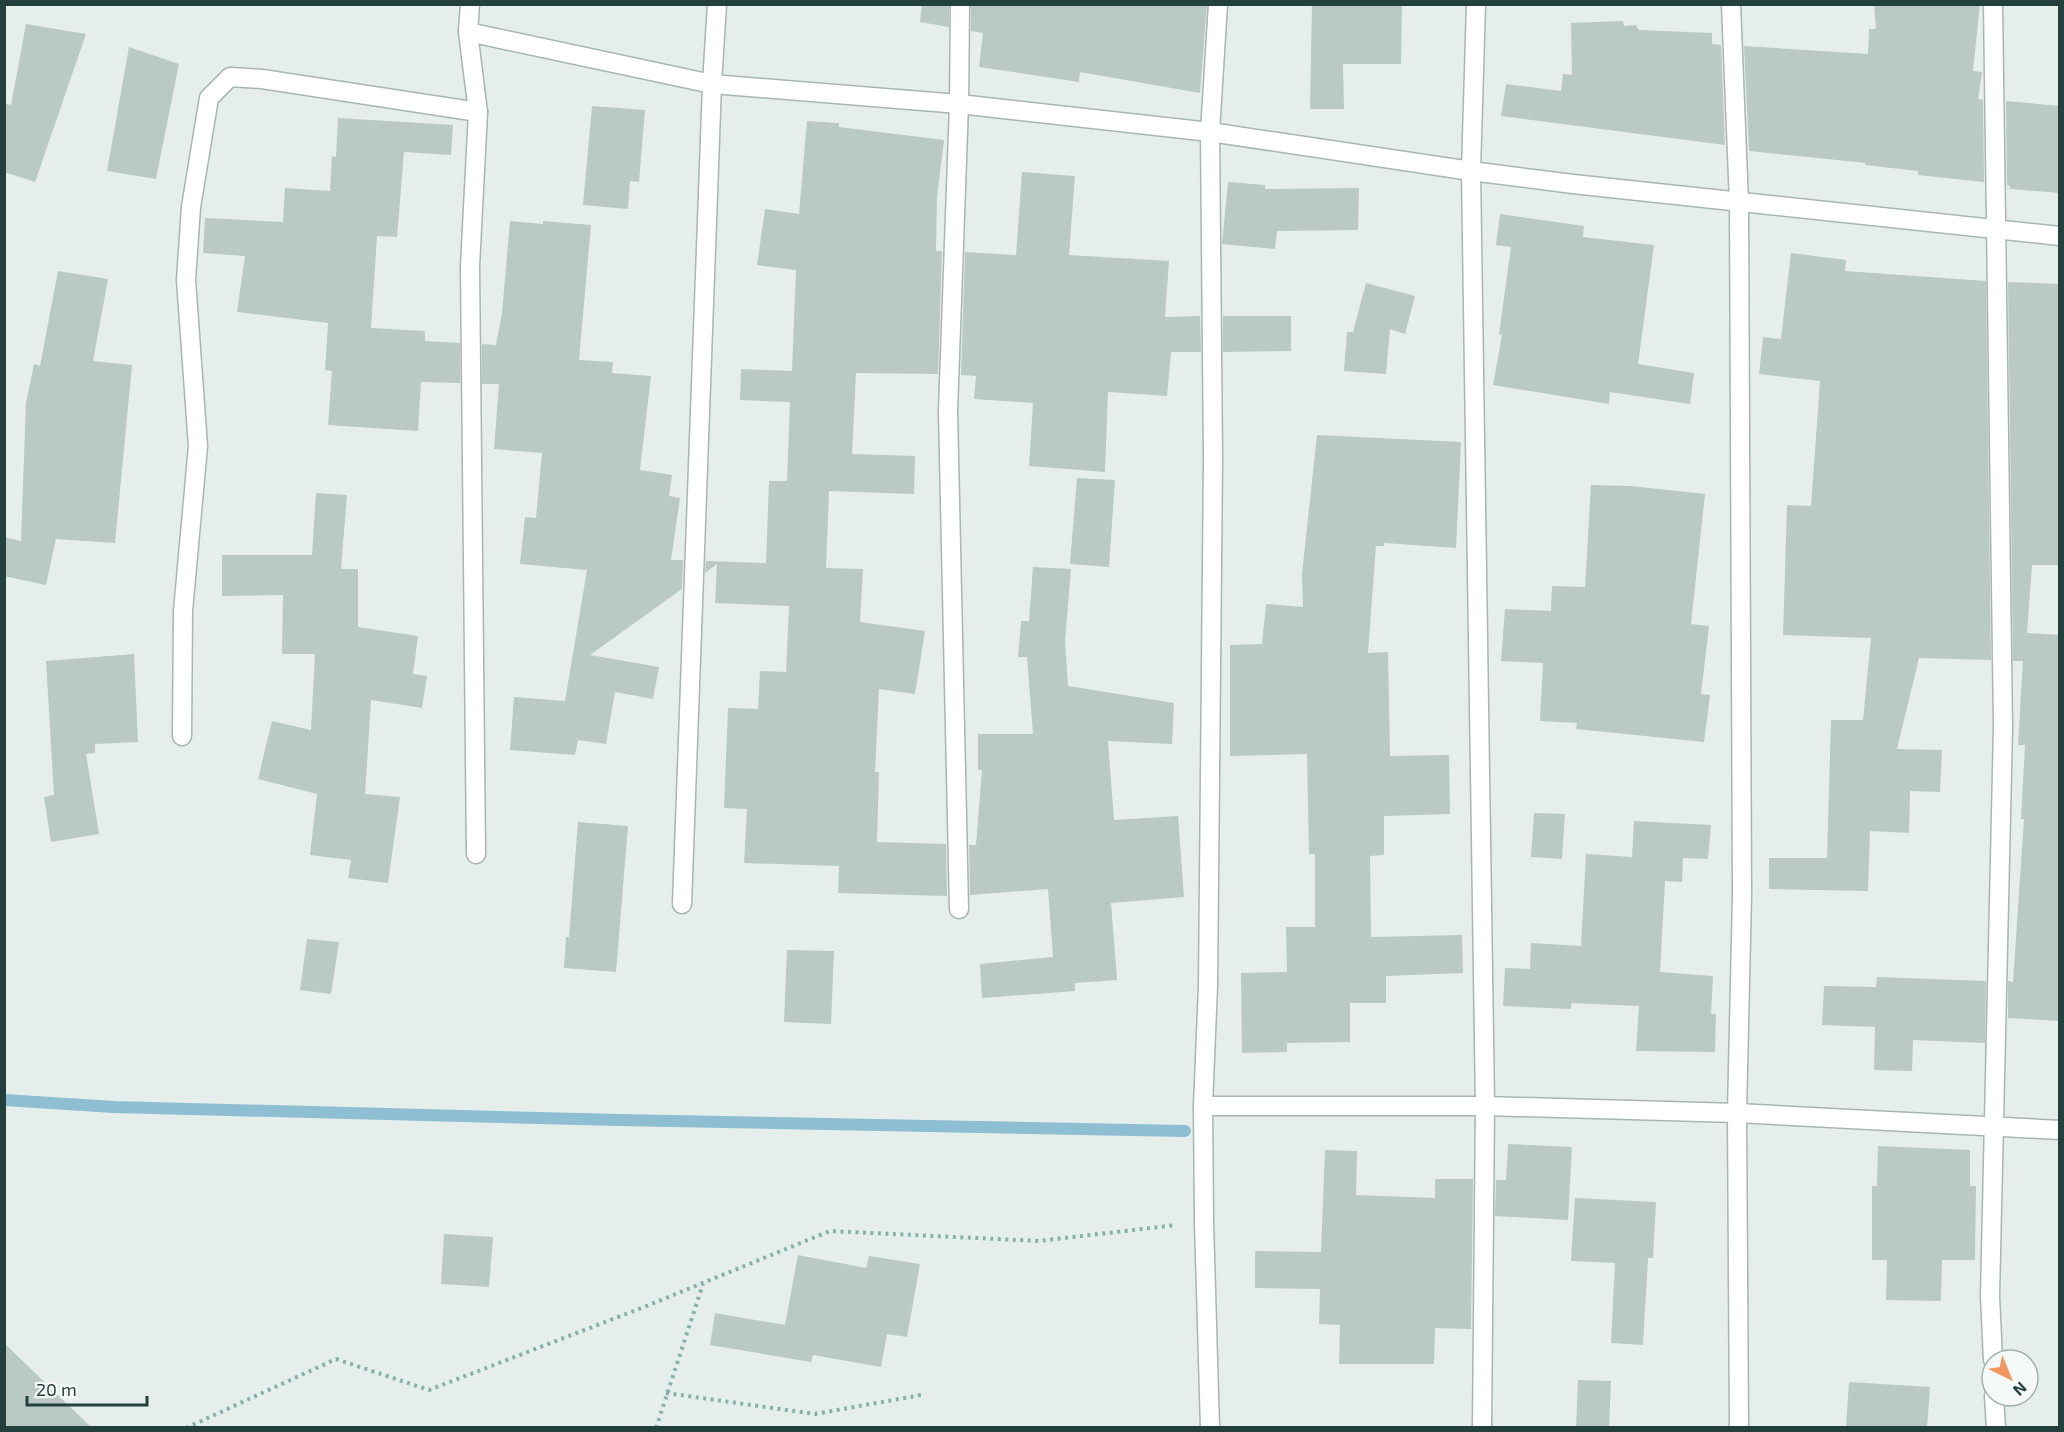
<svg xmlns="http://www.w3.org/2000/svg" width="2064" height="1432" viewBox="0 0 2064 1432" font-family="'Exo 2',sans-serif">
<rect width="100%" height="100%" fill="#e5eeeb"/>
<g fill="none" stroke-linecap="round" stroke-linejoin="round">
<path stroke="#8dbed2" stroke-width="12" d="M 4,1100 L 114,1107 L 619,1120 L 1185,1131"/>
</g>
<g fill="#bac9c4">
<path d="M 922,4 L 949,4 L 949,27 L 920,22 Z"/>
<path d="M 971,4 L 1207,4 L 1200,93 L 1080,72 L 1079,82 L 979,67 L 983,33 L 971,31 Z"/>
<path d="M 1312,4 L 1402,4 L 1401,64 L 1343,64 L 1344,109 L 1310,109 Z"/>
<path d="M 1874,4 L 1980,4 L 1973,71 L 1982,72 L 1978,99 L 1983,100 L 1984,182 L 1918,175 L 1918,171 L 1865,165 L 1866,163 L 1749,151 L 1744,46 L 1868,54 L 1869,29 L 1876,29 Z"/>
<path d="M 1623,21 L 1624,26 L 1636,25 L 1639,30 L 1712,33 L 1712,44 L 1721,45 L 1725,145 L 1501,116 L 1506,84 L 1561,91 L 1563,74 L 1572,75 L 1571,23 Z"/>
<path d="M 26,24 L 86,34 L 35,182 L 4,172 L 4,103 L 11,105 Z"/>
<path d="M 129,47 L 179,64 L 156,179 L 107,171 Z"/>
<path d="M 2006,101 L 2060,106 L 2060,193 L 2010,189 L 2010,186 L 2007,185 Z"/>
<path d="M 592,106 L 645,110 L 639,182 L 630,181 L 628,209 L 583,205 Z"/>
<path d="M 338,118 L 453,125 L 451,155 L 404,152 L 397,237 L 377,236 L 371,328 L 425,331 L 425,341 L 460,343 L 460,383 L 421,382 L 418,431 L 328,425 L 332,371 L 325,370 L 328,323 L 237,312 L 245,256 L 203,253 L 205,218 L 283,222 L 285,188 L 330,191 L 332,156 L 336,157 Z"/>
<path d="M 807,121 L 839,123 L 839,127 L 944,140 L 937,197 L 936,251 L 942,251 L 938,374 L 856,373 L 852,454 L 915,456 L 914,494 L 829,491 L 826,568 L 863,569 L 860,622 L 925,631 L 915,694 L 879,689 L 875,772 L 879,772 L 877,842 L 946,844 L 947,896 L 838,893 L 839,866 L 744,863 L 747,809 L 724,808 L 728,708 L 758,709 L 760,671 L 786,672 L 789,606 L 715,603 L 717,564 L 705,573 L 706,561 L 766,563 L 769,481 L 787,481 L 790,402 L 740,400 L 741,369 L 792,371 L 796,270 L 757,265 L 765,209 L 799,214 Z"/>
<path d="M 1022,172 L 1075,176 L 1069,255 L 1169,261 L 1165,317 L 1200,316 L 1201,352 L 1171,352 L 1167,396 L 1108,392 L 1105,472 L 1029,466 L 1033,403 L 974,399 L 976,376 L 961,375 L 965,252 L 1016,255 Z"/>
<path d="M 1228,182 L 1265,185 L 1265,189 L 1359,188 L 1358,230 L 1277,231 L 1275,249 L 1222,244 Z"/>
<path d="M 1500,214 L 1584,226 L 1583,237 L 1654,245 L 1638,364 L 1694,373 L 1690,404 L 1610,392 L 1609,404 L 1493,385 L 1502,335 L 1499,334 L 1511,247 L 1496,245 Z"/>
<path d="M 510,221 L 543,224 L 543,221 L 591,225 L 579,360 L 613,362 L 612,373 L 651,376 L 640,470 L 672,475 L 669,496 L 680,498 L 671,560 L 683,560 L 682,589 L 590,655 L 659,667 L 653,699 L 615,692 L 606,744 L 578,740 L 575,755 L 510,750 L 514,697 L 565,701 L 587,570 L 520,564 L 525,517 L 536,518 L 542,453 L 494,449 L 499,384 L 482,384 L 482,344 L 496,345 L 502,313 Z"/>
<path d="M 1791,253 L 1846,260 L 1845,271 L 1986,281 L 1991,660 L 1919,658 L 1897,749 L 1942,750 L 1940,792 L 1910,791 L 1909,833 L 1870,831 L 1868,891 L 1769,889 L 1769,858 L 1827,858 L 1831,720 L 1863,720 L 1871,638 L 1783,635 L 1787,505 L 1811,506 L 1820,381 L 1759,374 L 1763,337 L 1781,339 Z"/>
<path d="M 58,271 L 108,279 L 93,361 L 132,365 L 115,543 L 56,539 L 46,585 L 4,576 L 4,537 L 21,541 L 26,403 L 34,364 L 40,366 Z"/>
<path d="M 2008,282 L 2060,284 L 2060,565 L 2032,565 L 2027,633 L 2060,635 L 2060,1021 L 2008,1018 L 2008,981 L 2013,982 L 2024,819 L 2021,819 L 2025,745 L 2018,745 L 2023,661 L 2013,661 Z"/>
<path d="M 1366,283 L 1415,296 L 1405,334 L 1390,329 L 1386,374 L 1344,371 L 1347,332 L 1353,332 Z"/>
<path d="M 1223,316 L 1291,316 L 1291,351 L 1223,352 Z"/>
<path d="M 1317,435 L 1461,442 L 1456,548 L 1384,543 L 1384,546 L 1376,546 L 1368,653 L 1388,652 L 1390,756 L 1449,755 L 1450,814 L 1384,816 L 1384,855 L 1370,856 L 1371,937 L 1462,935 L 1463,973 L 1386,976 L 1386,1003 L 1350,1003 L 1350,1042 L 1287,1043 L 1287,1052 L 1242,1053 L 1241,973 L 1287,972 L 1286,927 L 1315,927 L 1315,854 L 1309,854 L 1307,754 L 1230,756 L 1230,645 L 1262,644 L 1266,604 L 1303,607 L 1302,574 Z"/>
<path d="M 1077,478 L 1115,480 L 1109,567 L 1070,564 Z"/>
<path d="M 1591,485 L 1631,486 L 1705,494 L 1691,624 L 1709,626 L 1701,694 L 1710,695 L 1704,742 L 1576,729 L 1577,723 L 1540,721 L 1543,663 L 1501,661 L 1505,609 L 1551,611 L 1552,586 L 1585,587 Z"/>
<path d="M 316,493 L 347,495 L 341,569 L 358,569 L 358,627 L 418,636 L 413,674 L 427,676 L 422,708 L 371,700 L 365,794 L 400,797 L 388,883 L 348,878 L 351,860 L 310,855 L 317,794 L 258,779 L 272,721 L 311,730 L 315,654 L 282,654 L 283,595 L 222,596 L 222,555 L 312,555 Z"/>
<path d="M 1033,567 L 1071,569 L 1065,641 L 1068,686 L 1174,703 L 1172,744 L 1108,741 L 1114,820 L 1178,816 L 1184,897 L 1111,903 L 1117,980 L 1075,983 L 1075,991 L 982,998 L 980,964 L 1053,957 L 1048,889 L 970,895 L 969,845 L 976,845 L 982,770 L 978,770 L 978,734 L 1033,734 L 1027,657 L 1018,657 L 1021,621 L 1029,621 Z"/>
<path d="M 134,654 L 138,742 L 95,744 L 95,753 L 86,754 L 99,834 L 51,842 L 44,797 L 54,795 L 46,661 Z"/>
<path d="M 1534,813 L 1565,814 L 1562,859 L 1531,857 Z"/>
<path d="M 1634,821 L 1711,825 L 1708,859 L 1683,858 L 1682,882 L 1665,881 L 1660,972 L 1713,976 L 1711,1014 L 1716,1014 L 1715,1052 L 1636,1051 L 1639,1006 L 1571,1003 L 1571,1009 L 1503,1006 L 1505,968 L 1530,969 L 1531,943 L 1581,946 L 1586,854 L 1632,857 Z"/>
<path d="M 578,822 L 628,826 L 616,972 L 564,968 L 566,937 L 569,937 Z"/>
<path d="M 307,939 L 339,942 L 331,994 L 300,990 Z"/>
<path d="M 787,950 L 834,951 L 831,1024 L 784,1022 Z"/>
<path d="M 1877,977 L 1986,981 L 1985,1043 L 1913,1040 L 1912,1071 L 1874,1070 L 1875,1027 L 1822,1025 L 1824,986 L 1876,987 Z"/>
<path d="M 1508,1144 L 1572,1147 L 1568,1220 L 1495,1216 L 1496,1180 L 1506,1180 Z"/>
<path d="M 1878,1146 L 1970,1150 L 1970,1186 L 1976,1186 L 1975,1260 L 1942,1260 L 1941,1301 L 1886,1300 L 1887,1260 L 1872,1260 L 1872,1186 L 1877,1186 Z"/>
<path d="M 1325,1150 L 1357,1151 L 1356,1195 L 1435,1198 L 1435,1179 L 1473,1179 L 1471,1329 L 1435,1328 L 1434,1364 L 1339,1364 L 1340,1325 L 1319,1324 L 1320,1289 L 1255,1288 L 1255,1251 L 1321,1252 Z"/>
<path d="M 1575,1198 L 1656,1202 L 1653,1258 L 1648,1258 L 1643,1345 L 1611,1343 L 1615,1263 L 1571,1261 Z"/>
<path d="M 444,1234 L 493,1237 L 489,1287 L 441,1284 Z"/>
<path d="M 798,1255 L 866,1268 L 869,1256 L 920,1264 L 907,1337 L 887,1334 L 881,1367 L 813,1355 L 811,1362 L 710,1345 L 715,1313 L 785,1325 Z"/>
<path d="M 4,1343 L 92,1428 L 4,1428 Z"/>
<path d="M 1578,1380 L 1611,1381 L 1609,1428 L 1576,1428 Z"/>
<path d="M 1849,1382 L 1930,1387 L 1927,1428 L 1846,1428 Z"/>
</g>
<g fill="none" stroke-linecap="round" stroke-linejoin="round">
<defs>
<g id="minor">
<path d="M 470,4 L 468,32 L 478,112 L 470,266 L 476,854"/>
<path d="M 1476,4 L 1471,171 L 1485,1106 L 1482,1428"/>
<path d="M 1731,4 L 1739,203 L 1742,895 L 1737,1113 L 1739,1428"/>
<path d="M 468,32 L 712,84 L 959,104 L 1210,132 L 1471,171 L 1573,184 L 2060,236"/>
<path d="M 182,736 L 183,611 L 198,446 L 186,280 L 191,207 L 209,98 L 230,77 L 262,79 L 478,112"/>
<path d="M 682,904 L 712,84 L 717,4"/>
<path d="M 959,909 L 948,411 L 959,104 L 960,4"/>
<path d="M 1203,1106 L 1485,1106 L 1737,1113 L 2060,1130"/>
<path d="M 1993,1360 L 1990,1296 L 2003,727 L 1993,4"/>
<path d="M 1994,1396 L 1996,1428"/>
<path d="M 1210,1428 L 1204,1222 L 1203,1106 L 1208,986 L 1213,459 L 1210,132 L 1218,4"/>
</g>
</defs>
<use href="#minor" stroke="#a7b6b3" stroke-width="21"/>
<g stroke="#85b1a9" stroke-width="4" stroke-dasharray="3 4.5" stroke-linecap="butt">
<path d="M 666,1393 L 815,1414 L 921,1395"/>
<path d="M 186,1428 L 336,1359 L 429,1390 L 644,1307 L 830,1231 L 1039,1241 L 1176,1225"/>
<path d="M 656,1428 L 703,1284"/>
</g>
<use href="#minor" stroke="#fff" stroke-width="18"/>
</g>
<rect width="2064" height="1432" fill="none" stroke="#24403c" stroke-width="12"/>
<g transform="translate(2010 1378) rotate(137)"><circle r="28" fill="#f5faf8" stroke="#a1b0ad" stroke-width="1.5"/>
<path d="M0-4.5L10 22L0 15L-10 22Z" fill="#f1975f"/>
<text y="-9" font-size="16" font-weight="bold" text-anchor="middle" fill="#24403c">N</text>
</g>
<path d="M27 1396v9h120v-9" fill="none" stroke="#24403c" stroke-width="3"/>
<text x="36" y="1396" font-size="18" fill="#24403c" stroke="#f5faf8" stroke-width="4.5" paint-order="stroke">20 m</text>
</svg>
